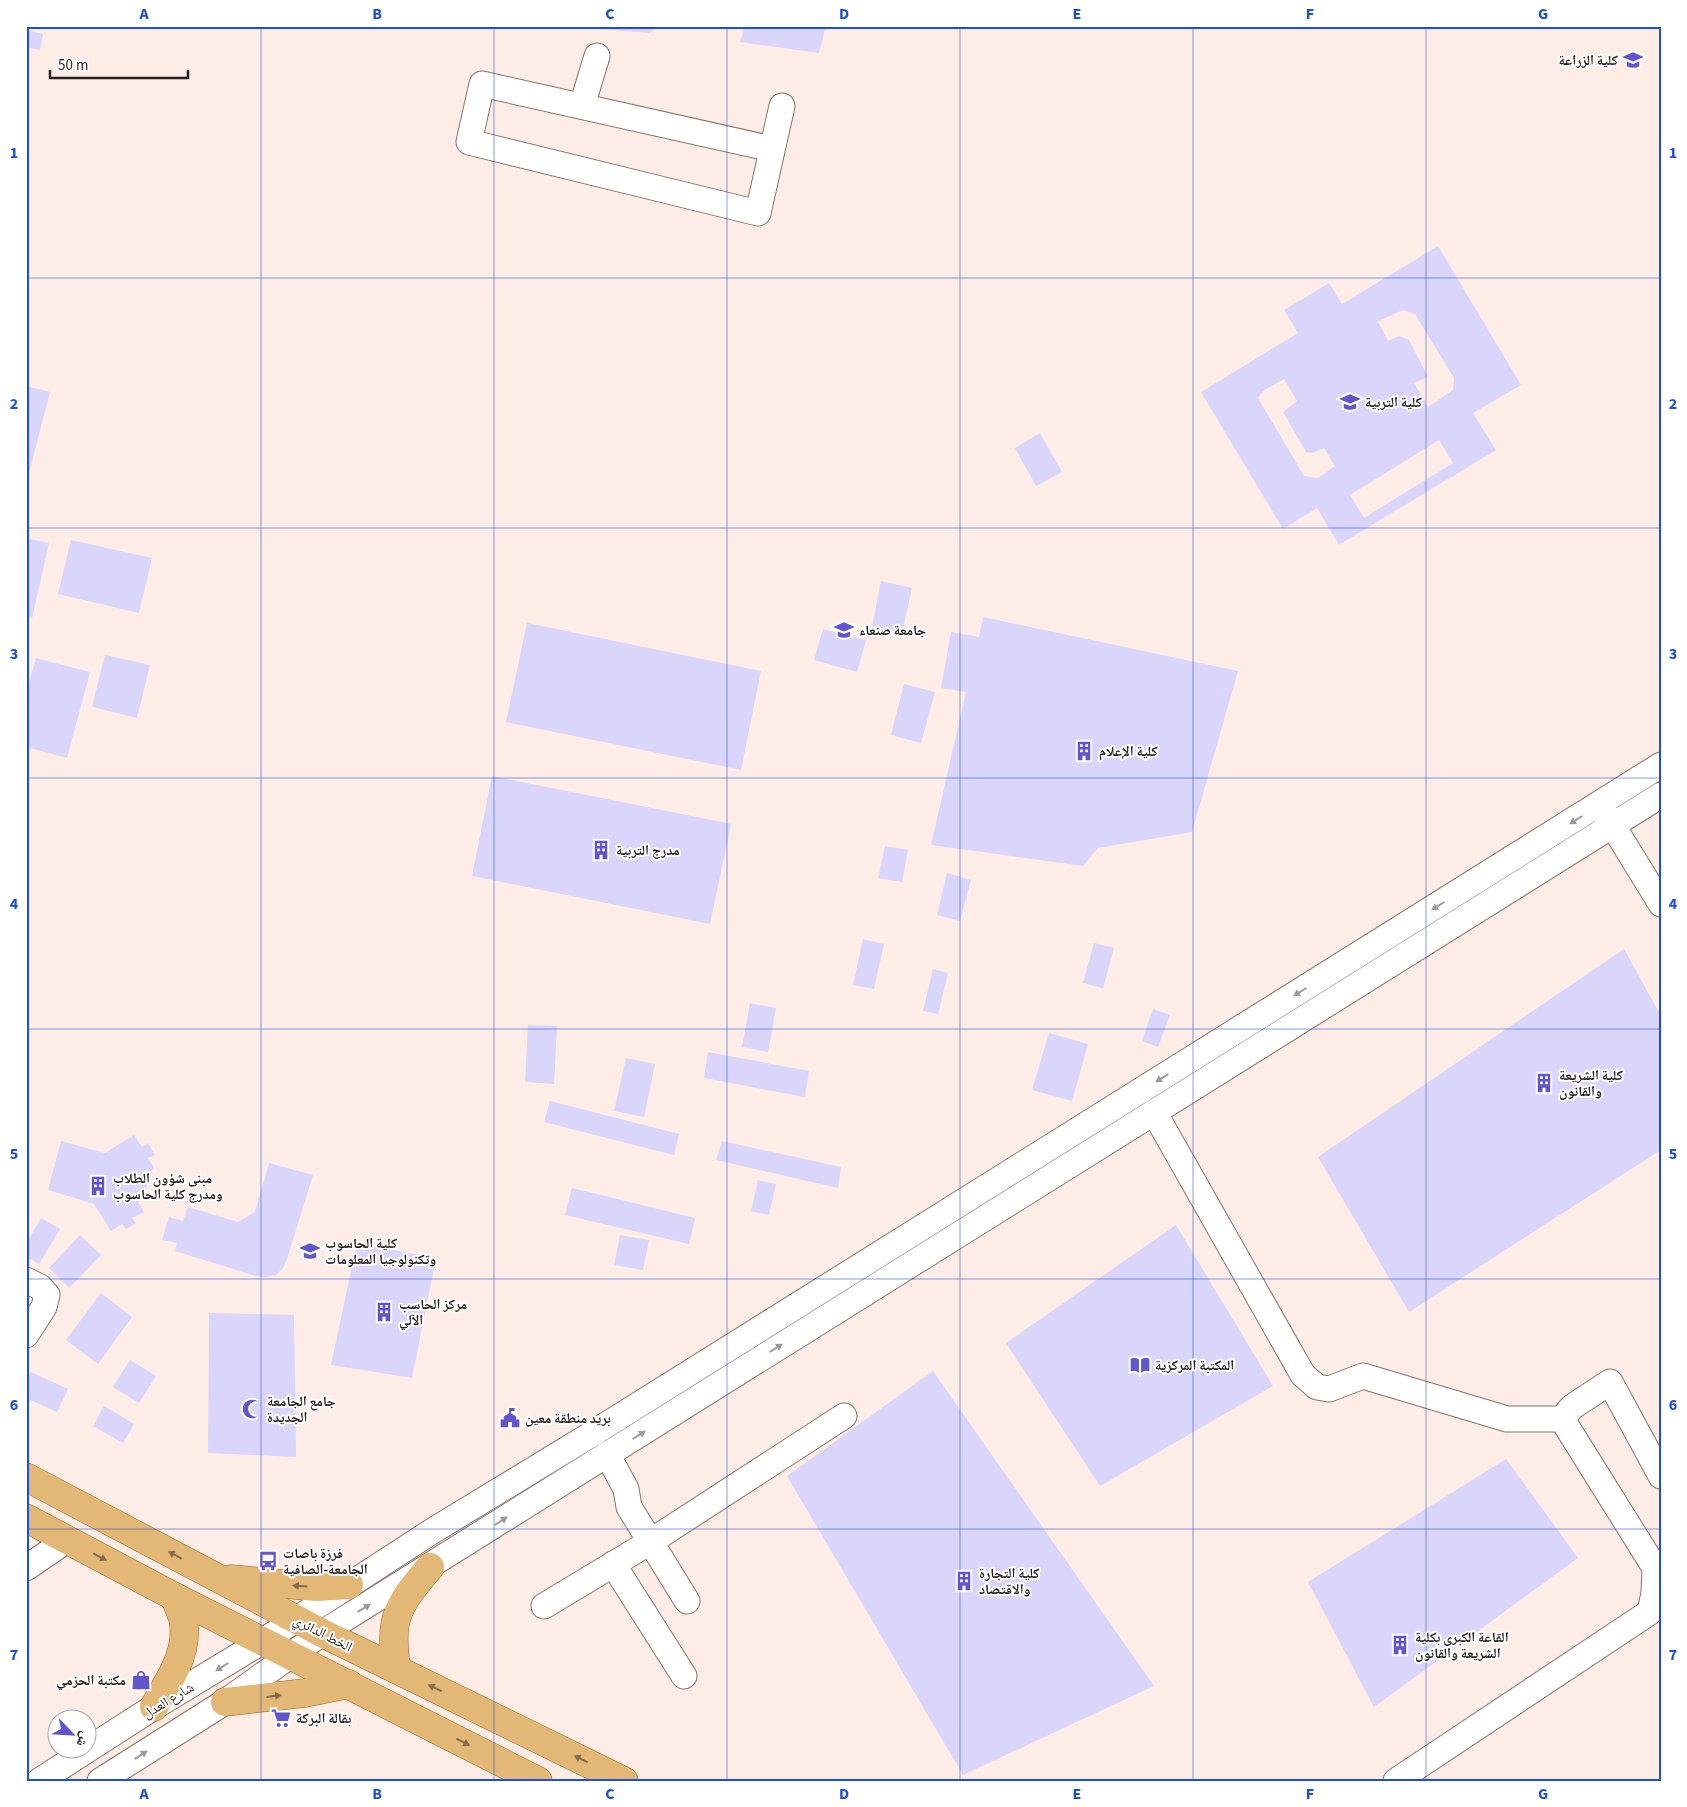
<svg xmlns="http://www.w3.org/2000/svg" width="1687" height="1807" viewBox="0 0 1687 1807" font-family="'Source Sans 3','Noto Naskh Arabic',sans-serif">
<rect width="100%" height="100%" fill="#feede6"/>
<g fill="#d9d5fb" fill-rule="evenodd">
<path d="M 602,26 L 660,26 L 649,33 L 601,29 Z"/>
<path d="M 745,26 L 826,26 L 819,53 L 740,42 Z"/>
<path d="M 26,30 L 43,34 L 40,50 L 26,47 Z"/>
<path d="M 1438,246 L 1521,385 L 1473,413 L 1496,450 L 1339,545 L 1317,508 L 1283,529 L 1201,392 L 1298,333 L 1284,310 L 1329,283 L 1342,304 ZM 1403,310 L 1415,314 L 1454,378 L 1453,390 L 1428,407 L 1414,383 L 1428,377 L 1409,340 L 1399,336 L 1388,341 L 1378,321 ZM 1284,379 L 1297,401 L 1283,412 L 1306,452 L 1313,453 L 1324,448 L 1335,466 L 1318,478 L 1304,476 L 1258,398 L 1263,391 ZM 1439,440 L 1453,463 L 1364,518 L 1350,495 Z"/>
<path d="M 26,386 L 50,392 L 27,481 L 26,481 Z"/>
<path d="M 1040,433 L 1062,472 L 1036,486 L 1015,448 Z"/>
<path d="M 26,538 L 49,543 L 32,618 L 26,617 Z"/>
<path d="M 71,540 L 152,558 L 139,613 L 58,594 Z"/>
<path d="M 881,581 L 912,588 L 902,633 L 872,626 Z"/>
<path d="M 983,617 L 1238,671 L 1192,832 L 1098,848 L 1083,866 L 931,845 L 966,692 L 941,688 L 951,632 L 979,637 Z"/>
<path d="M 527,623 L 761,671 L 741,770 L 506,722 Z"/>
<path d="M 823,629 L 866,640 L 857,672 L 814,660 Z"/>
<path d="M 105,655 L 150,665 L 137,718 L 92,707 Z"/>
<path d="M 36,658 L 90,672 L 67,758 L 26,747 L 26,694 Z"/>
<path d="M 904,684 L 935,692 L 921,743 L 891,735 Z"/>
<path d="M 492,776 L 731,824 L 710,924 L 472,876 Z"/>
<path d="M 885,846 L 908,850 L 902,882 L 878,878 Z"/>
<path d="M 947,873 L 971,880 L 960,921 L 937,915 Z"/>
<path d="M 863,939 L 884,944 L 874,989 L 853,985 Z"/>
<path d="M 1094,943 L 1114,948 L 1103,988 L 1083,983 Z"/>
<path d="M 1624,949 L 1661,1016 L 1661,1150 L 1409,1312 L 1318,1157 Z"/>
<path d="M 933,969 L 948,973 L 938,1014 L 923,1011 Z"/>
<path d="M 750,1003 L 776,1008 L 768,1052 L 742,1047 Z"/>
<path d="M 1153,1009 L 1170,1015 L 1158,1047 L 1142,1041 Z"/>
<path d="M 528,1025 L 557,1026 L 554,1084 L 525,1082 Z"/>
<path d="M 1049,1033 L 1088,1044 L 1072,1101 L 1032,1090 Z"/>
<path d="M 708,1052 L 809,1071 L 805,1097 L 704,1078 Z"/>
<path d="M 626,1058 L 655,1064 L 644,1117 L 614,1111 Z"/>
<path d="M 550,1101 L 679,1134 L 674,1155 L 544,1122 Z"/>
<path d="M 134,1135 L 142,1147 L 148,1143 L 155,1155 L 148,1158 L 154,1168 L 146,1174 L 144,1180 L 148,1182 L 143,1198 L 139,1197 L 138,1202 L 144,1212 L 132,1218 L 136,1223 L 126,1229 L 122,1224 L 111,1231 L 94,1204 L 48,1190 L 61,1141 L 105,1153 Z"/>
<path d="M 722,1141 L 841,1167 L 838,1188 L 716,1160 Z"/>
<path d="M 269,1163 L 313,1175 L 287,1259 L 283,1268 L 276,1275 L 266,1277 L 256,1276 L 175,1251 L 177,1243 L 162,1240 L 169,1217 L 183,1221 L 188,1207 L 238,1222 L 255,1212 Z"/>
<path d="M 758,1180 L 776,1184 L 769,1215 L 751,1211 Z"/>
<path d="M 572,1188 L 695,1218 L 689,1244 L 565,1215 Z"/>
<path d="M 41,1218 L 60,1229 L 39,1264 L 26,1257 L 26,1244 Z"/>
<path d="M 1176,1225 L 1273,1386 L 1100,1486 L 1006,1343 Z"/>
<path d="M 80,1235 L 101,1255 L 69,1288 L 49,1268 Z"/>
<path d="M 620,1235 L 649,1240 L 643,1270 L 614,1265 Z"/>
<path d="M 357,1243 L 436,1258 L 412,1378 L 331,1365 Z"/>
<path d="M 101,1293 L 132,1317 L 98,1364 L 66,1340 Z"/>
<path d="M 209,1313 L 294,1315 L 296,1457 L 208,1453 Z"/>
<path d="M 130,1360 L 156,1376 L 139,1403 L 113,1387 Z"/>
<path d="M 933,1371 L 1154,1686 L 963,1775 L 787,1476 Z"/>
<path d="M 31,1372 L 68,1389 L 57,1412 L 26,1398 L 26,1383 Z"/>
<path d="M 104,1406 L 134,1424 L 123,1443 L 93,1426 Z"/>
<path d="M 1506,1459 L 1578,1558 L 1374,1707 L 1308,1582 Z"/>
</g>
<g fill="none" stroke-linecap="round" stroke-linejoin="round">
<defs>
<g id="minor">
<path d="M 582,106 L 597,56"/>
<path d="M 772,149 L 482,84 L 469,142 L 758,213 L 782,106"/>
<path d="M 1605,813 L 1661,904"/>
<path d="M 1154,1112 L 1303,1375 L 1317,1387 L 1329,1389 L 1363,1376 L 1507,1419 L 1562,1419 L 1572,1407 L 1610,1382 L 1661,1476"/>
<path d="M 26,1280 L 40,1287 L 47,1295 L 44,1307 L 26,1335"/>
<path d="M 607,1454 L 626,1489 L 629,1507 L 687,1601"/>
<path d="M 613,1564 L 684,1676"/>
<path d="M 26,1568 L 67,1540"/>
<path d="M 544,1606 L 650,1542 L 844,1416"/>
<path d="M 39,1781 L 154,1707 L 263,1641 L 434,1530 L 587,1437 L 1661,765"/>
<path d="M 100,1781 L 225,1702 L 322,1633 L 1661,795"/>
<path d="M 1396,1781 L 1650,1612 L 1654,1593 L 1655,1568 L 1562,1419"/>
</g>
<g id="major">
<path d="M 26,1477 L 322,1633 L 624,1781"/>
<path d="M 26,1518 L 175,1597 L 538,1781"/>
<path d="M 231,1579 L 317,1587 L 349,1585"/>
<path d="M 396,1669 C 395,1655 392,1639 395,1625 C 398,1603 416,1584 430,1567"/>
<path d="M 225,1702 L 305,1693 L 349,1684"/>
<path d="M 154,1707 C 169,1680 190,1652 183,1619 C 181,1612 177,1604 175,1597"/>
</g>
</defs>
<use href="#minor" stroke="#87746d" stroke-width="27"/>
<use href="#major" stroke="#95631d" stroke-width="29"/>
<use href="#minor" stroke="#fff" stroke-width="25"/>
<use href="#major" stroke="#e3b877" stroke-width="28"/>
</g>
<defs><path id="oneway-solid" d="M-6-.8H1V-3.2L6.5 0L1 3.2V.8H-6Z" transform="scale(1.25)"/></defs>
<g fill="#9d9a99">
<use href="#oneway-solid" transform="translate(1576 820) rotate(148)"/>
<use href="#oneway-solid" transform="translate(1438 906) rotate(148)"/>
<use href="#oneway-solid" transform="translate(1300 992) rotate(148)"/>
<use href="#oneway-solid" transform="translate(1162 1078) rotate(148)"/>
<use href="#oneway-solid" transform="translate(776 1348) rotate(-32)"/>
<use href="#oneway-solid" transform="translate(639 1435) rotate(-32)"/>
<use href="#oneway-solid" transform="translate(501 1521) rotate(-33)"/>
<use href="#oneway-solid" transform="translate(364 1608) rotate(-31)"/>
<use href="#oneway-solid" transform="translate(222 1667) rotate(148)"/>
<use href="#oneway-solid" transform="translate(141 1755) rotate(-33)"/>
</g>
<g fill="#846b4a">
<use href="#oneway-solid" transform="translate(175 1555) rotate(-152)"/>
<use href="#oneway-solid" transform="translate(100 1557) rotate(28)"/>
<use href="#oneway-solid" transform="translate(300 1586) rotate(-176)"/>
<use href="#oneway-solid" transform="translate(435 1688) rotate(-154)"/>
<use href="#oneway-solid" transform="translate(274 1696) rotate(-7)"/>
<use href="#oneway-solid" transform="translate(463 1742) rotate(27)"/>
<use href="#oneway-solid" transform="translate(581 1759) rotate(-154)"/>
</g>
<path fill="none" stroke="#1d4ed8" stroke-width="1" stroke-opacity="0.55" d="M 261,26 L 261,1781M 494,26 L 494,1781M 727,26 L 727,1781M 960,26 L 960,1781M 1193,26 L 1193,1781M 1426,26 L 1426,1781M 26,278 L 1661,278M 26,528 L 1661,528M 26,778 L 1661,778M 26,1029 L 1661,1029M 26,1279 L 1661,1279M 26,1529 L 1661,1529"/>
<defs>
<symbol id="university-bare" viewBox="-9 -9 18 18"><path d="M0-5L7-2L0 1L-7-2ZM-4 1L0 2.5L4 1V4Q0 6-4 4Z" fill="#6055ce" stroke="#fff" stroke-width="2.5" paint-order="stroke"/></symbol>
<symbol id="building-bare" viewBox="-9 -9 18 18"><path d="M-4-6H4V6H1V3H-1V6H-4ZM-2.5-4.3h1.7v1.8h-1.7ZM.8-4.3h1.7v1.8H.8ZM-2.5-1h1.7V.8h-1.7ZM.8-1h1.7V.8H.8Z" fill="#6055ce" stroke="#fff" stroke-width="2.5" paint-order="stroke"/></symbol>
<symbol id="library-bare" viewBox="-9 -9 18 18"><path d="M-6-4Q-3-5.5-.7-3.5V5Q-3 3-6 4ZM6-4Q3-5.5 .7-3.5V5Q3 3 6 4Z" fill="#6055ce" stroke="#fff" stroke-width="2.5" paint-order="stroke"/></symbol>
<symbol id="mosque-bare" viewBox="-9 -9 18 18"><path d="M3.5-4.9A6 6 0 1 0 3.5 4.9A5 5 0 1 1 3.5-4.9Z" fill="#6055ce" stroke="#fff" stroke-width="2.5" paint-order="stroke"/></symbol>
<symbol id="civic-bare" viewBox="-9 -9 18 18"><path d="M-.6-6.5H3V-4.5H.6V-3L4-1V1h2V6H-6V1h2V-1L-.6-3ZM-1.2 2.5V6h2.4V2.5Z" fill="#6055ce" stroke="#fff" stroke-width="2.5" paint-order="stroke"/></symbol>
<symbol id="bus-bare" viewBox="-9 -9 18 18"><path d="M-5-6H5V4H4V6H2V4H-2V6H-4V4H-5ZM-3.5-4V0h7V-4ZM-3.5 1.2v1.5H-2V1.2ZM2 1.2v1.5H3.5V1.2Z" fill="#6055ce" stroke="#fff" stroke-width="2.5" paint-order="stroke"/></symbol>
<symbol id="shop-bare" viewBox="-9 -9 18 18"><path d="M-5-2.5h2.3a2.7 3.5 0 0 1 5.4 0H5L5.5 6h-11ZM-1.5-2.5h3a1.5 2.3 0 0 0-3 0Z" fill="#6055ce" stroke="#fff" stroke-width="2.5" paint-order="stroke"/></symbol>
<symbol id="supermarket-bare" viewBox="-9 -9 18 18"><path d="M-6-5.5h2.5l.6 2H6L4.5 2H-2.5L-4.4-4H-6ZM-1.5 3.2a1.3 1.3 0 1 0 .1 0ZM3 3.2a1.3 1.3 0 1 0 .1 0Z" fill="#6055ce" stroke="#fff" stroke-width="2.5" paint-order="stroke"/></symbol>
</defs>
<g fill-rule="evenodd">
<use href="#university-bare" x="1619" y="46" width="28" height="28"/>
<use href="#university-bare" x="1336" y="388" width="28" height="28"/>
<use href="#university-bare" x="830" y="616" width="28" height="28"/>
<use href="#building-bare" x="1070" y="737" width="28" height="28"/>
<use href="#building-bare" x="587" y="836" width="28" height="28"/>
<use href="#building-bare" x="1530" y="1069" width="28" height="28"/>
<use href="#building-bare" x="84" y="1172" width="28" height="28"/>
<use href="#university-bare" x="296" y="1237" width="28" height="28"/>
<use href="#building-bare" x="370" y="1298" width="28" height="28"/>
<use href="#library-bare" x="1126" y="1351" width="28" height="28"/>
<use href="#mosque-bare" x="238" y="1395" width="28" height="28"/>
<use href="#civic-bare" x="496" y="1404" width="28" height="28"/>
<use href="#bus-bare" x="254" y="1547" width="28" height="28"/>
<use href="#building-bare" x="950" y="1567" width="28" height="28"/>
<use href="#building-bare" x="1386" y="1631" width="28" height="28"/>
<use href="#shop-bare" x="127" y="1666" width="28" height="28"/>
<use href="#supermarket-bare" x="267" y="1704" width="28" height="28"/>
</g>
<g text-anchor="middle" stroke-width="4" stroke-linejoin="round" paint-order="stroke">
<g font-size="14" font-weight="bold" fill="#261e1c" stroke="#fff" text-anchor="start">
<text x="1618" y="65" text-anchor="end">كلية الزراعة</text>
<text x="1365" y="407">كلية التربية</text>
<text x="859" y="635">جامعة صنعاء</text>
<text x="1099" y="756">كلية الإعلام</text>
<text x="616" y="855">مدرج التربية</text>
<text x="1559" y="1080">كلية الشريعة<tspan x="1559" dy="16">والقانون</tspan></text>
<text x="113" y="1183">مبنى شؤون الطلاب<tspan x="113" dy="16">ومدرج كلية الحاسوب</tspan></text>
<text x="325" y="1248">كلية الحاسوب<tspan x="325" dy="16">وتكنولوجيا المعلومات</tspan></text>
<text x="399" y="1309">مركز الحاسب<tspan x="399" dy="16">الآلي</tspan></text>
<text x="1155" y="1370">المكتبة المركزية</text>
<text x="267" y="1406">جامع الجامعة<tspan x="267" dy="16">الجديدة</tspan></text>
<text x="525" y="1423">بريد منطقة معين</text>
<text x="283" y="1558">فرزة باصات<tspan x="283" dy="16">الجامعة-الصافية</tspan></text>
<text x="979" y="1578">كلية التجارة<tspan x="979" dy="16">والاقتصاد</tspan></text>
<text x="1415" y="1642">القاعة الكبرى بكلية<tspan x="1415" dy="16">الشريعة والقانون</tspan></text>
<text x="126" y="1685" text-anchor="end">مكتبة الحزمي</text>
<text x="296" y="1723">بقالة البركة</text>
</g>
<g font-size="14" fill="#261e1c" stroke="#fff">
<text transform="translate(323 1633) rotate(27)" y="5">الخط الدائري</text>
<text transform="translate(168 1700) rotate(-31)" y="5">شارع العدل</text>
</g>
</g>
<rect width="1687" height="1807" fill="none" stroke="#ffffff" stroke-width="55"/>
<g transform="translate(72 1734) rotate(115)"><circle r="24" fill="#ffffff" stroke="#a8a5a4"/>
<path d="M0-4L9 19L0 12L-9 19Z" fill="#6055ce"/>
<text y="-8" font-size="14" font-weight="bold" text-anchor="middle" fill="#261e1c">ش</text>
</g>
<path d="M50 70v8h138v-8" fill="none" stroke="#261e1c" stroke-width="2.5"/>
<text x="58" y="70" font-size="15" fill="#261e1c" stroke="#ffffff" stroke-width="4" paint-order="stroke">50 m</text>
<rect x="28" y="28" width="1632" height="1752" fill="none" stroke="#1d4ed8" stroke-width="2"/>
<g font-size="16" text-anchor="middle" font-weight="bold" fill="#1d4ed8">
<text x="144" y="19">A</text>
<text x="377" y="19">B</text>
<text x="610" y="19">C</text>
<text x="844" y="19">D</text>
<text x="1077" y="19">E</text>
<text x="1310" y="19">F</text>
<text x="1543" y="19">G</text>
<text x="14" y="158">1</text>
<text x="1673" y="158">1</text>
<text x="14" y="409">2</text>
<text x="1673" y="409">2</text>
<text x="14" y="659">3</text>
<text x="1673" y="659">3</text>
<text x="14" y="909">4</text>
<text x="1673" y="909">4</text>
<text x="14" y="1159">5</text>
<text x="1673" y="1159">5</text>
<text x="14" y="1410">6</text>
<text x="1673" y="1410">6</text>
<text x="14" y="1660">7</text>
<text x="1673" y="1660">7</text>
<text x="144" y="1799">A</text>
<text x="377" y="1799">B</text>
<text x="610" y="1799">C</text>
<text x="844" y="1799">D</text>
<text x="1077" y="1799">E</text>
<text x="1310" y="1799">F</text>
<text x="1543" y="1799">G</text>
</g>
</svg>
